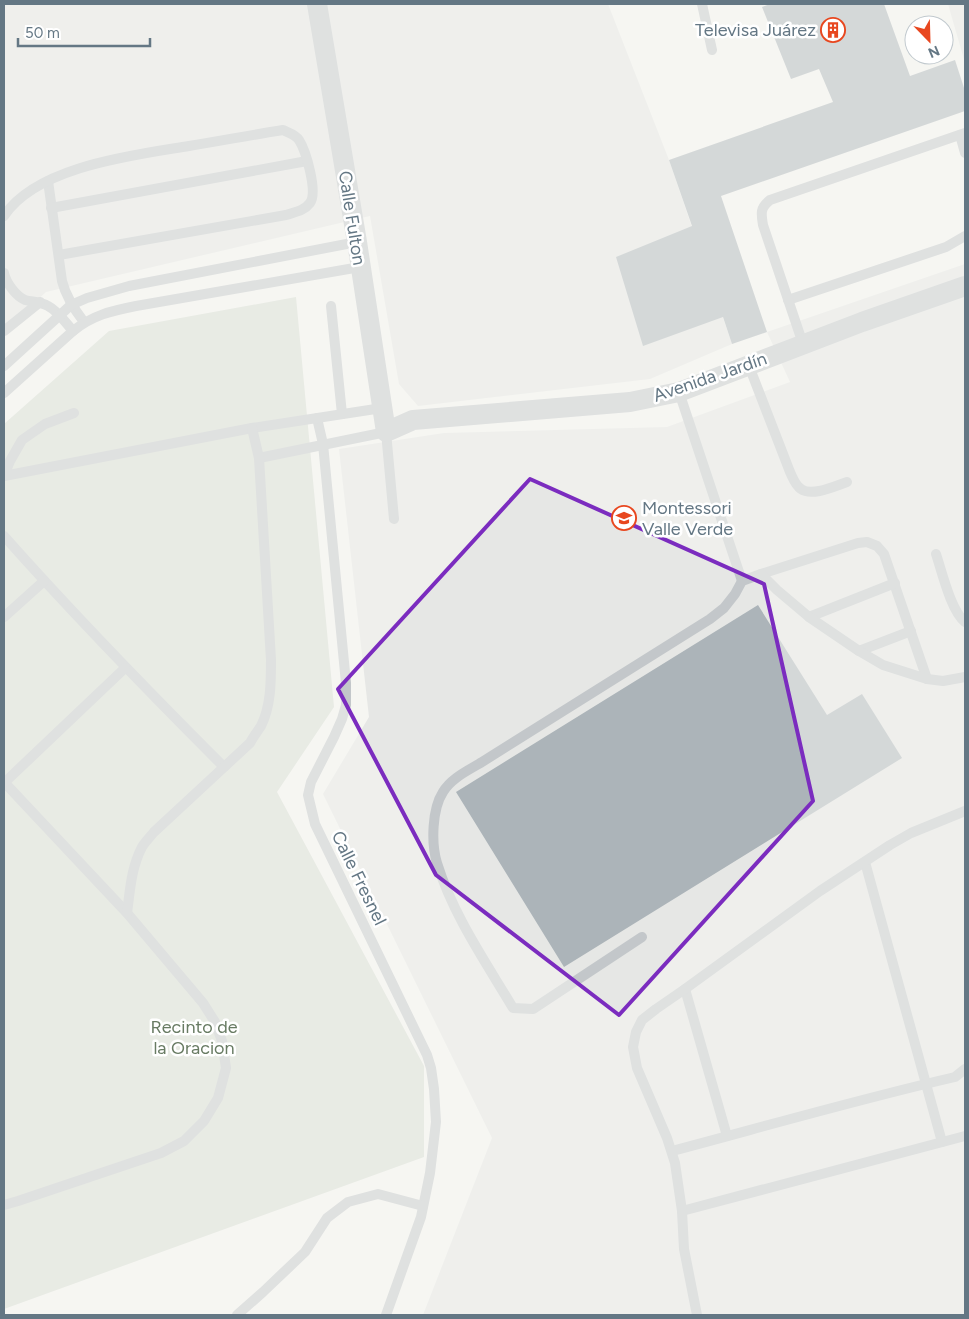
<svg xmlns="http://www.w3.org/2000/svg" width="969" height="1319" viewBox="0 0 969 1319" font-family="Figtree,sans-serif">
<rect width="100%" height="100%" fill="#f6f6f2"/>
<g fill="#e6e7e5">
<path d="M 4,4 L 608,4 L 669,160 L 732,344 L 650,379 L 418,406 L 399,384 L 370,216 L 46,292 L 4,331 Z"/>
<path d="M 948,4 L 965,4 L 965,63 Z"/>
<path d="M 965,264 L 965,1315 L 423,1315 L 492,1138 L 323,794 L 369,717 L 339,449 L 444,433 L 667,427 L 790,382 L 767,332 Z"/>
</g>
<path fill="#d7ddd3" d="M 296,297 L 334,707 L 277,792 L 424,1066 L 424,1157 L 4,1309 L 4,424 L 109,331 Z"/>
<g fill="#acb4b9">
<path d="M 770,4 L 884,4 L 910,76 L 955,60 L 965,91 L 965,111 L 721,196 L 767,332 L 732,344 L 723,317 L 643,346 L 616,257 L 692,226 L 669,160 L 833,102 L 819,69 L 791,79 L 762,7 Z"/>
<path d="M 758,605 L 827,715 L 862,694 L 902,758 L 564,967 L 456,792 Z"/>
</g>
<g fill="none" stroke-linecap="round" stroke-linejoin="round">
<g stroke="#c3c7ca" stroke-width="10">
<path d="M 702,4 L 712,50"/>
<path d="M 960,135 L 965,153"/>
<path d="M 48,181 L 62,281 C 66,297 74,309 84,322"/>
<path d="M 51,208 L 307,161"/>
<path d="M 4,216 C 37,166 135,155 189,146 C 220,141 251,135 283,130 C 289,133 295,134 299,140 C 306,151 318,192 310,203 C 304,211 295,212 286,215 L 59,255"/>
<path d="M 4,273 C 6,283 16,296 25,300 C 33,302 41,302 48,306 C 58,311 65,322 73,331"/>
<path d="M 788,300 L 946,247 L 965,236"/>
<path d="M 331,306 L 342,414"/>
<path d="M 4,331 L 40,302"/>
<path d="M 803,344 L 763,225 C 761,213 760,208 770,200 L 965,133"/>
<path d="M 4,366 L 71,305 L 87,298 L 129,286 L 357,242"/>
<path d="M 749,366 L 790,472 C 793,478 795,485 801,489 C 812,497 835,486 847,482"/>
<path d="M 679,392 L 742,581"/>
<path d="M 4,393 L 73,331 C 93,315 111,311 136,306 L 360,267"/>
<path d="M 317,418 L 323,444 L 346,683 L 346,705 L 342,719 L 334,737 L 311,782 L 308,795 L 315,824 L 427,1055 L 431,1068 L 434,1089 L 436,1122 L 430,1173 L 421,1217 L 386,1315"/>
<path d="M 259,458 L 386,432 L 394,519"/>
<path d="M 4,476 L 252,428 L 382,408"/>
<path d="M 4,476 L 10,461 L 22,440 L 45,424 L 74,413"/>
<path d="M 4,536 C 75,616 149,692 224,767"/>
<path d="M 936,554 C 942,572 951,611 965,622"/>
<path d="M 761,574 L 858,543 L 867,542 L 877,546 L 884,554 L 927,679"/>
<path d="M 4,617 L 44,581"/>
<path d="M 809,617 L 895,583"/>
<path d="M 859,651 L 911,631"/>
<path d="M 4,782 L 127,913 L 203,1003 L 215,1022 L 222,1041 L 226,1068 L 218,1098 L 204,1121 L 184,1141 L 161,1153 L 18,1201 L 4,1205"/>
<path d="M 4,783 L 125,668"/>
<path d="M 865,862 L 942,1142"/>
<path d="M 127,913 C 130,891 131,868 142,847 C 145,842 150,837 154,832 L 250,743 C 253,737 257,732 261,726 C 271,706 271,682 271,660 L 259,458 L 252,428"/>
<path d="M 642,937 L 533,1009 L 513,1008 C 485,961 453,915 437,863 C 431,843 432,809 443,792 C 451,778 469,770 482,762 L 710,619 L 724,608 L 735,594 L 742,581 L 761,574 L 777,590 L 809,617 L 859,651 L 883,665 L 927,679 L 943,681 L 965,677"/>
<path d="M 685,989 L 727,1136"/>
<path d="M 672,1151 C 766,1126 860,1099 955,1077 L 965,1069"/>
<path d="M 682,1211 L 965,1136"/>
<path d="M 237,1315 L 263,1292 L 305,1252 L 327,1218 L 348,1202 L 378,1194 L 423,1206"/>
<path d="M 697,1315 L 684,1249 L 682,1211 L 675,1163 L 667,1138 L 637,1068 L 633,1047 L 636,1032 L 642,1020 L 656,1009 L 685,989 L 820,891 L 890,845 L 911,833 L 965,811"/>
</g>
<path stroke="#c3c7ca" stroke-width="20" d="M 317,4 L 357,242 L 386,432 L 413,420 L 630,402 L 679,392 L 862,322 L 965,286"/>
</g>
<path d="M0 0H969V1319H0ZM 530,479 L 764,584 L 813,801 L 619,1015 L 436,875 L 338,689 Z" fill="#f6f6f2" fill-opacity=".55" fill-rule="evenodd"/>
<path fill="none" stroke="#7b2cbf" stroke-width="4" stroke-linejoin="round" d="M 530,479 L 764,584 L 813,801 L 619,1015 L 436,875 L 338,689 Z"/>
<defs>
<symbol id="building-ring" viewBox="-11 -11 22 22"><circle r="9.5" fill="#fff" stroke="#e8471f" stroke-width="1.5"/><path d="M-4-6H4V6H1V3H-1V6H-4ZM-2.5-4.3h1.7v1.8h-1.7ZM.8-4.3h1.7v1.8H.8ZM-2.5-1h1.7V.8h-1.7ZM.8-1h1.7V.8H.8Z" fill="#e8471f"/></symbol>
<symbol id="school-ring" viewBox="-11 -11 22 22"><circle r="9.5" fill="#fff" stroke="#e8471f" stroke-width="1.5"/><path d="M0-5L7-2L0 1L-7-2ZM-4 1L0 2.5L4 1V4Q0 6-4 4Z" fill="#e8471f"/></symbol>
</defs>
<g fill-rule="evenodd">
<use href="#building-ring" x="819" y="16" width="28" height="28"/>
<use href="#school-ring" x="610" y="504" width="28" height="28"/>
</g>
<g text-anchor="middle" stroke-width="5" stroke-linejoin="round" paint-order="stroke">
<g font-size="18" fill="#647784" stroke="#fff" text-anchor="end">
<text x="816" y="36">Televisa Juárez</text>
<text x="642" y="514" text-anchor="start">Montessori<tspan x="642" dy="21">Valle Verde</tspan></text>
</g>
<g font-size="18" fill="#647784" stroke="#fff">
<text transform="translate(352 218) rotate(81)" y="6">Calle Fulton</text>
<text transform="translate(710 377) rotate(-19)" y="6">Avenida Jardín</text>
<text transform="translate(359 878) rotate(64)" y="6">Calle Fresnel</text>
</g>
<g font-size="18" fill="#687b63" stroke="#fff">
<text x="194" y="1033">Recinto de<tspan x="194" dy="21">la Oracion</tspan></text>
</g>
</g>
<rect width="969" height="1319" fill="none" stroke="#647784" stroke-width="10"/>
<g transform="translate(929 40) rotate(157)"><circle r="24" fill="#ffffff" stroke="#c1c9ce"/>
<path d="M0-4L9 19L0 12L-9 19Z" fill="#e8471f"/>
<text y="-8" font-size="14" font-weight="bold" text-anchor="middle" fill="#647784">N</text>
</g>
<path d="M18 38v8h132v-8" fill="none" stroke="#647784" stroke-width="2.5"/>
<text x="25" y="38" font-size="15" fill="#647784" stroke="#ffffff" stroke-width="4" paint-order="stroke">50 m</text>
</svg>
